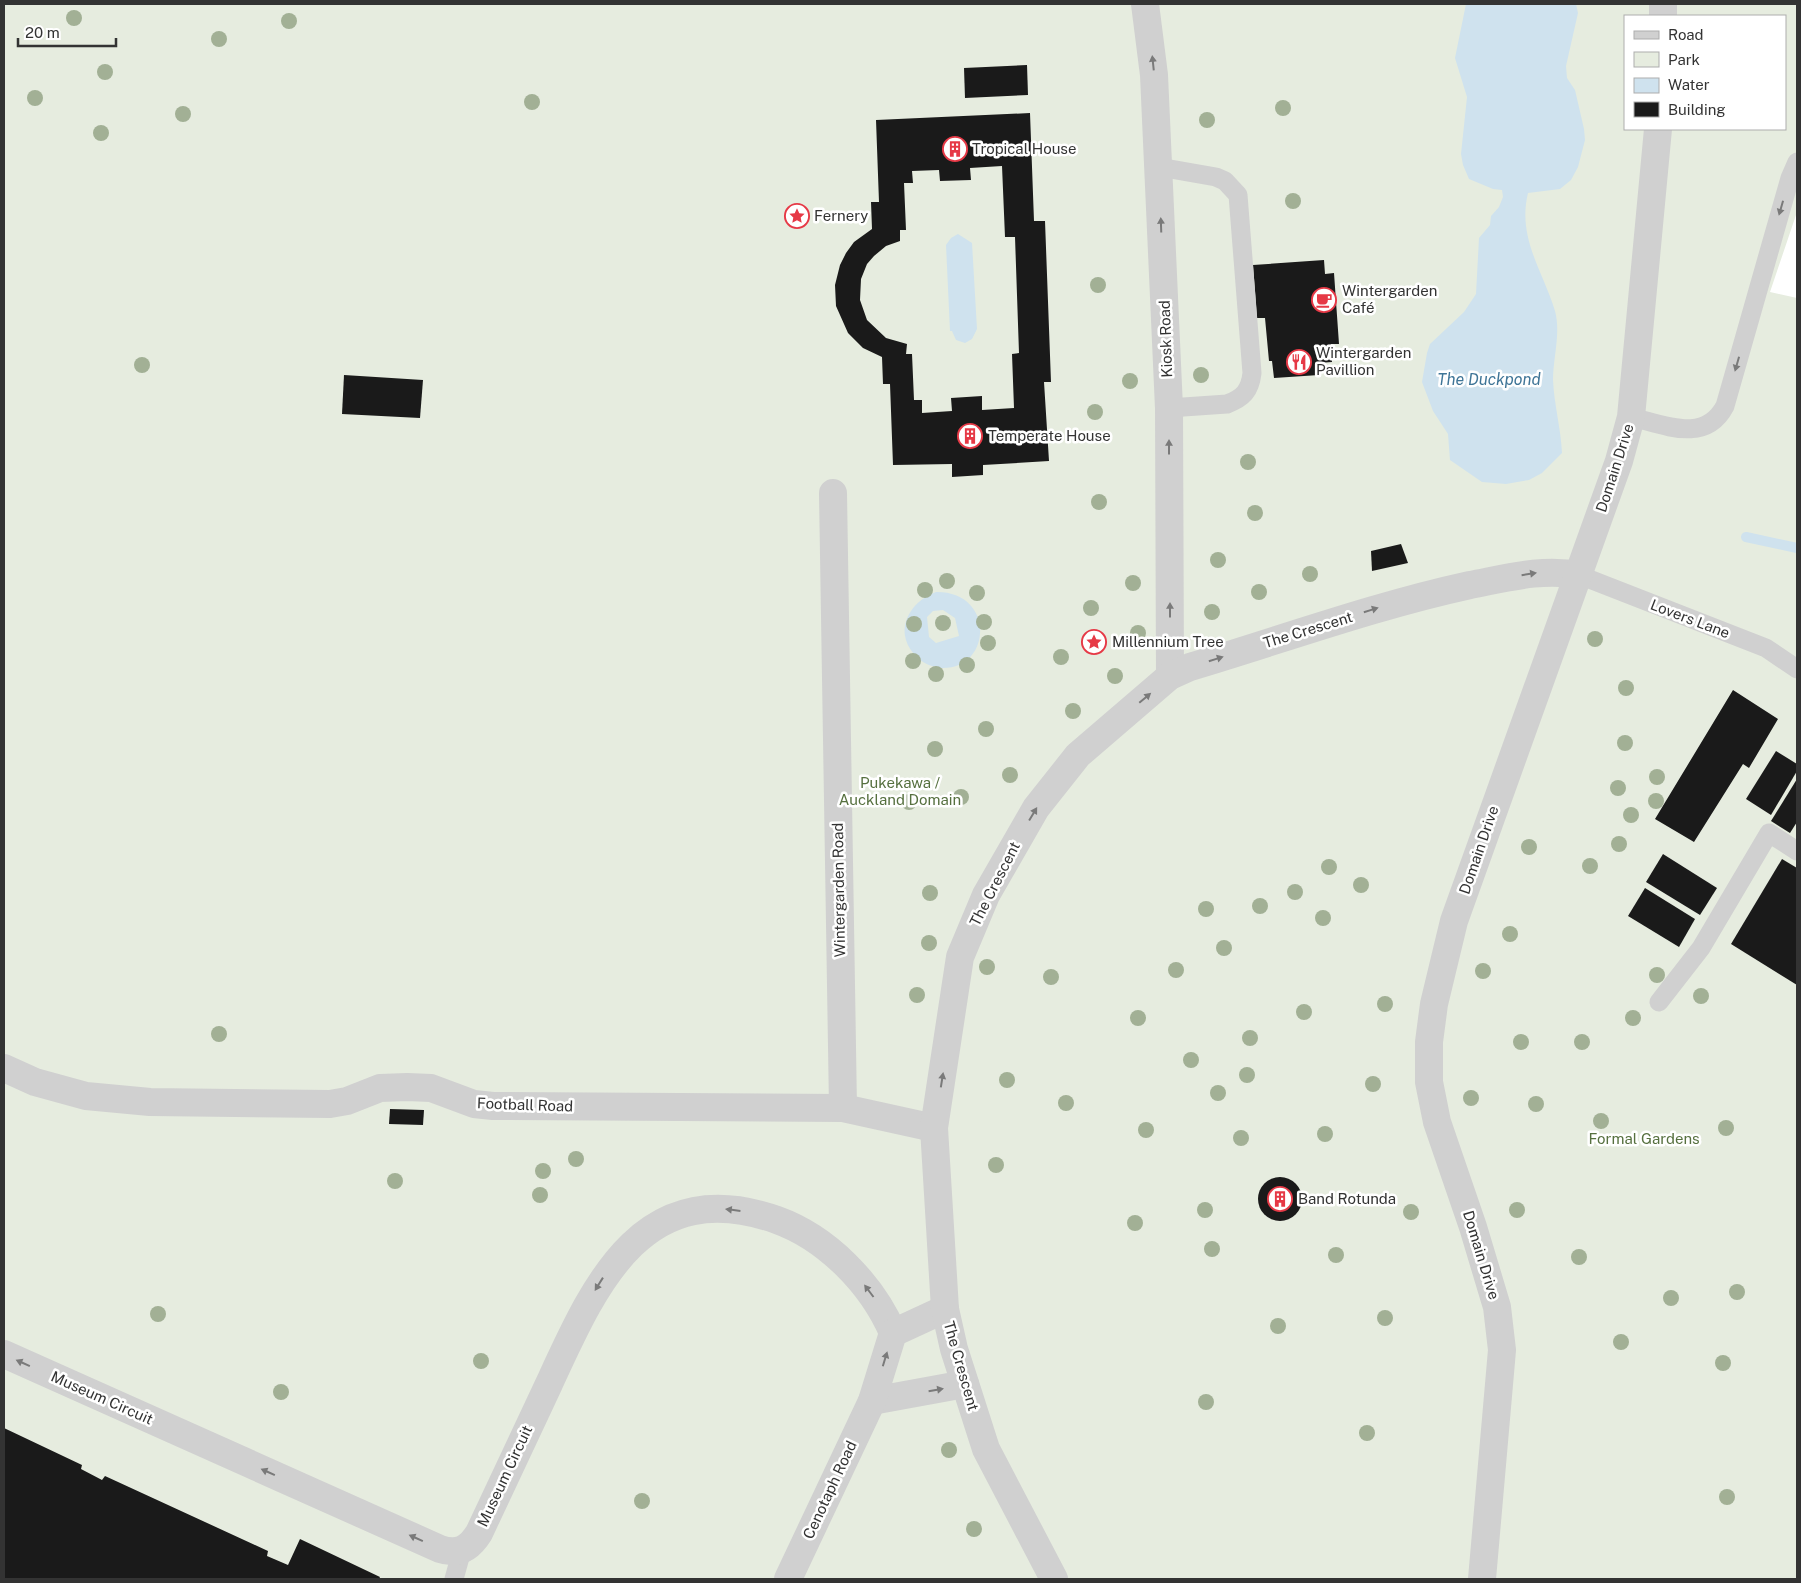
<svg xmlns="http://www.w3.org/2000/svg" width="1801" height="1583" viewBox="0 0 1801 1583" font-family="'Public Sans',sans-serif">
<rect width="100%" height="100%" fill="#fff"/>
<path fill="#e6ecdf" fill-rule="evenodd" d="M 4,4 L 1797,4 L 1797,212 L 1770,292 L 1797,298 L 1797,1579 L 4,1579 ZM 1625,16 L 1785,16 L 1785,129 L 1625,129 Z"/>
<g fill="#cfe2ee" fill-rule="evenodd">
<path d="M 1466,4 L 1576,4 L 1578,13 L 1566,66 L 1567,78 L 1575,90 L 1584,129 L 1585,140 L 1578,167 L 1571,180 L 1560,189 L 1528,193 C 1517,238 1543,271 1555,311 C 1561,333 1553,358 1553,380 C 1554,404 1561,429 1562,453 L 1542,473 L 1529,480 L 1506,484 L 1482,482 L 1450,460 L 1448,434 L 1433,411 L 1422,382 L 1427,353 L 1430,344 L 1464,312 L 1476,294 L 1479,238 L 1490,225 L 1491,216 L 1499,207 L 1503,197 L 1502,190 L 1493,189 L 1469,179 L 1463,165 L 1461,154 L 1467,97 L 1455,58 Z"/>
<path d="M 958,234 L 972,243 L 977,329 L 972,339 L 965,343 L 956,340 L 952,331 L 950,331 L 946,245 L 951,238 Z"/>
<path d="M 936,592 C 995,591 993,669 942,668 C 933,667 924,664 918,658 C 892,634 907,603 936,592 ZM 943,610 L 955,618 L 959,636 L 936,643 L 929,637 L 927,617 L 933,611 Z"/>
</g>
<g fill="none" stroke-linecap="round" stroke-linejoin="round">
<path stroke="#cfe2ee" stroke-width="10" d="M 1746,537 L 1797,548"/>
</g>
<g fill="#1a1a1a" fill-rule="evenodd">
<path d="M 1027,65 L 1028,95 L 965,98 L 964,68 Z"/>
<path d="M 1030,113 L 1034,221 L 1045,221 L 1051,382 L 1044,382 L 1049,461 L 983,465 L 983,475 L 952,477 L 952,464 L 893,465 L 890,384 L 883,384 L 882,357 L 863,348 L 848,333 L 836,306 L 835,285 L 840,265 L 846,253 L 854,242 L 872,229 L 871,202 L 879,202 L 876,120 ZM 1002,166 L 1005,237 L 1015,237 L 1019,353 L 1012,354 L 1014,408 L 982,410 L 982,396 L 951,398 L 952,411 L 922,413 L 922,400 L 914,400 L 912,354 L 906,354 L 907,344 L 886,338 L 867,320 L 860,300 L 861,279 L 867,264 L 874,256 L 886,246 L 900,241 L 900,230 L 906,230 L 904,183 L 913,183 L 912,171 L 939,170 L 940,181 L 971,180 L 970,168 Z"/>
<path d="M 1324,260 L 1325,274 L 1334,273 L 1339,344 L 1331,344 L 1332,362 L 1318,363 L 1319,375 L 1274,378 L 1272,361 L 1269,361 L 1265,318 L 1257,318 L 1253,265 Z"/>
<path d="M 344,375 L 423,380 L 420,418 L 342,414 Z"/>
<path d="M 1401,544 L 1408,563 L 1372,571 L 1371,551 Z"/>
<path d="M 1733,690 L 1778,719 L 1749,768 L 1743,764 L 1694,842 L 1655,819 Z"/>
<path d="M 1776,751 L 1797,764 L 1797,771 L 1771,815 L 1746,799 Z"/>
<path d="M 1797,779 L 1797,822 L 1790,833 L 1771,821 Z"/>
<path d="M 1663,854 L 1717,888 L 1700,915 L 1646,882 Z"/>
<path d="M 1782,859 L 1797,868 L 1797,985 L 1731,944 Z"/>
<path d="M 1645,888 L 1695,919 L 1679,947 L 1628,916 Z"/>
<path d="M 390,1109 L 424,1110 L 423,1125 L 389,1124 Z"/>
<circle cx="1280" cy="1199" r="22"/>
<path d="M 4,1428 L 82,1465 L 81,1469 L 102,1480 L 105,1476 L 268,1551 L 267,1556 L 288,1565 L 300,1539 L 380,1577 L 379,1579 L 4,1579 Z"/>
</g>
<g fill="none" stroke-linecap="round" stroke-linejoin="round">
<g stroke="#d0d0d0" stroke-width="19">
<path d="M 1159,167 L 1216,177 L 1225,181 L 1238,195 L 1252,373 C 1250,391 1243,398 1227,404 L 1169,408"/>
<path d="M 1631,417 C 1665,425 1705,444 1725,406 L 1790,178 L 1797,162"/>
<path d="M 1579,575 L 1766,648 L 1797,669"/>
<path d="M 1659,1002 L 1701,948 L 1769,833 L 1797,851"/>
<path d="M 454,1579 L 462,1550"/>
</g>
<g stroke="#d0d0d0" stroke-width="28">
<path d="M 1145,4 L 1154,75 L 1169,408 L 1170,676"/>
<path d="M 1663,4 L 1663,16"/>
<path d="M 833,493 L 843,1108"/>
<path d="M 4,1068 L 35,1082 L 86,1096 L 150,1102 L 330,1104 L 347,1101 L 380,1088 L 407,1087 L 431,1088 L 474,1104 L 493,1106 L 843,1108 L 934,1128"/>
<path d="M 4,1354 L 440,1549 C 458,1555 469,1549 479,1533 C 502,1484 525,1435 548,1386 C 594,1286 642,1172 777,1220 C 827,1238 872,1284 893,1333"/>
<path d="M 872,1401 L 965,1384"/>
<path d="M 788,1579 L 872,1401 L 893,1333 L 945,1309"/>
<path d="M 1054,1579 L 986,1449 L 954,1349 L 945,1309 L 934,1128 L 960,957 L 986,895 L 1036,808 L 1078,755 L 1170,676 L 1190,667 C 1284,639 1374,606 1470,585 C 1507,578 1542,568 1579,575"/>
<path d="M 1482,1579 L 1502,1350 L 1497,1307 L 1473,1227 L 1437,1122 L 1429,1082 L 1429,1042 L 1434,1004 L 1454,921 L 1619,461 L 1631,417 L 1658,129"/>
</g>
</g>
<g fill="#a2b095">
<circle cx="74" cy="18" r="8"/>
<circle cx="289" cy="21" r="8"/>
<circle cx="219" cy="39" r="8"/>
<circle cx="105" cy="72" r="8"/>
<circle cx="35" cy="98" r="8"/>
<circle cx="532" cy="102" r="8"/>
<circle cx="1283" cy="108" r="8"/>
<circle cx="183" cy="114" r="8"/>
<circle cx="1207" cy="120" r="8"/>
<circle cx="101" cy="133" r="8"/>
<circle cx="1293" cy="201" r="8"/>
<circle cx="1098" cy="285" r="8"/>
<circle cx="142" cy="365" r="8"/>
<circle cx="1201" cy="375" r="8"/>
<circle cx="1130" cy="381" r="8"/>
<circle cx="1095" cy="412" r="8"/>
<circle cx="1248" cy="462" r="8"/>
<circle cx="1099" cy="502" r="8"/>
<circle cx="1255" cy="513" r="8"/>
<circle cx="1218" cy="560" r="8"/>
<circle cx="1310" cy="574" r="8"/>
<circle cx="947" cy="581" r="8"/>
<circle cx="1133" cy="583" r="8"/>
<circle cx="925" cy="590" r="8"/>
<circle cx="1259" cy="592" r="8"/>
<circle cx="977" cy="593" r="8"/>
<circle cx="1091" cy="608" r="8"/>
<circle cx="1212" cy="612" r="8"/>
<circle cx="984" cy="622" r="8"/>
<circle cx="943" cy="623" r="8"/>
<circle cx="914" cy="624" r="8"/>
<circle cx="1138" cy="633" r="8"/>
<circle cx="1595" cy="639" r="8"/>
<circle cx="988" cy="643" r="8"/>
<circle cx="1061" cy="657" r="8"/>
<circle cx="913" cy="661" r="8"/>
<circle cx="967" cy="665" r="8"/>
<circle cx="936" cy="674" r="8"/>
<circle cx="1115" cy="676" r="8"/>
<circle cx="1626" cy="688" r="8"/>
<circle cx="1073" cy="711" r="8"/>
<circle cx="986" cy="729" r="8"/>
<circle cx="1625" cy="743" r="8"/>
<circle cx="935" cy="749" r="8"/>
<circle cx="1010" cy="775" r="8"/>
<circle cx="1657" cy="777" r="8"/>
<circle cx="1618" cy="788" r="8"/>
<circle cx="961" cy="797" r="8"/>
<circle cx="1656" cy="801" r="8"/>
<circle cx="909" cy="802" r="8"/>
<circle cx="1631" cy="815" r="8"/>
<circle cx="1619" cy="844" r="8"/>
<circle cx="1529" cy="847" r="8"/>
<circle cx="1590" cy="866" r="8"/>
<circle cx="1329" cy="867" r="8"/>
<circle cx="1361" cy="885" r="8"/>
<circle cx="1295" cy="892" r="8"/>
<circle cx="930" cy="893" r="8"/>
<circle cx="1260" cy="906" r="8"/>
<circle cx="1206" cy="909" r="8"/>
<circle cx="1323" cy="918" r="8"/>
<circle cx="1510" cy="934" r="8"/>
<circle cx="929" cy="943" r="8"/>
<circle cx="1224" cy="948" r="8"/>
<circle cx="987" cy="967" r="8"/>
<circle cx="1176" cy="970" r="8"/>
<circle cx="1483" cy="971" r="8"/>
<circle cx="1657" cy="975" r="8"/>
<circle cx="1051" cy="977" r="8"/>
<circle cx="917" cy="995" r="8"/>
<circle cx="1701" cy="996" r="8"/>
<circle cx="1385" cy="1004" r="8"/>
<circle cx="1304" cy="1012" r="8"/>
<circle cx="1138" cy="1018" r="8"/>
<circle cx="1633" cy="1018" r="8"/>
<circle cx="219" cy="1034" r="8"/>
<circle cx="1250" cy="1038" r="8"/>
<circle cx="1521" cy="1042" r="8"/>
<circle cx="1582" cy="1042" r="8"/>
<circle cx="1191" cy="1060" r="8"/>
<circle cx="1247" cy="1075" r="8"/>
<circle cx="1007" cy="1080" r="8"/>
<circle cx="1373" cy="1084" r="8"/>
<circle cx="1218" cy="1093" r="8"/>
<circle cx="1471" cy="1098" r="8"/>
<circle cx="1066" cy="1103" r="8"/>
<circle cx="1536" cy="1104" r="8"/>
<circle cx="1601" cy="1121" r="8"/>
<circle cx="1726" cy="1128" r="8"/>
<circle cx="1146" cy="1130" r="8"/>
<circle cx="1325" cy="1134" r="8"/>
<circle cx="1241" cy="1138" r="8"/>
<circle cx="576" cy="1159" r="8"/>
<circle cx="996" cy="1165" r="8"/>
<circle cx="543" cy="1171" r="8"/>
<circle cx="395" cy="1181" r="8"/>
<circle cx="540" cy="1195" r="8"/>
<circle cx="1205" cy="1210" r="8"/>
<circle cx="1517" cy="1210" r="8"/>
<circle cx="1411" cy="1212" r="8"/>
<circle cx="1135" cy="1223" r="8"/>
<circle cx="1212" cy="1249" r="8"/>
<circle cx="1336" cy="1255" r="8"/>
<circle cx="1579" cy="1257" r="8"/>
<circle cx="1737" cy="1292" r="8"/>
<circle cx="1671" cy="1298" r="8"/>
<circle cx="158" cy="1314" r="8"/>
<circle cx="1385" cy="1318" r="8"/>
<circle cx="1278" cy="1326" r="8"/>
<circle cx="1621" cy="1342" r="8"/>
<circle cx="481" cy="1361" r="8"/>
<circle cx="1723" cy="1363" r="8"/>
<circle cx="281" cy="1392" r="8"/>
<circle cx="1206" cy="1402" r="8"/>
<circle cx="1367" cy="1433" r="8"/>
<circle cx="949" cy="1450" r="8"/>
<circle cx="1727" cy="1497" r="8"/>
<circle cx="642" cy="1501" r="8"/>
<circle cx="974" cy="1529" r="8"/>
</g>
<defs><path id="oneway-solid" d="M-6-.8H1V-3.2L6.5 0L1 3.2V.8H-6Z" transform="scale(1.25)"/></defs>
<g fill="#7a7a7a">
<use href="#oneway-solid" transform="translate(1153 63) rotate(-96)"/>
<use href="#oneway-solid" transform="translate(1781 208) rotate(106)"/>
<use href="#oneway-solid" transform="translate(1161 225) rotate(-92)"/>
<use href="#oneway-solid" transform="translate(1737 364) rotate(106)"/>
<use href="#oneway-solid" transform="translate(1169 447) rotate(-90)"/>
<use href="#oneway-solid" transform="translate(1529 574) rotate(-9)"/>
<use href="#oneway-solid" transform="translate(1170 610) rotate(-90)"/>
<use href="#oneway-solid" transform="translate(1371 610) rotate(-17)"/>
<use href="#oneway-solid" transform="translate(1216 659) rotate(-17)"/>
<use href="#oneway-solid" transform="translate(1145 698) rotate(-40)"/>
<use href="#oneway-solid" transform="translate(1033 814) rotate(-59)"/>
<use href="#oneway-solid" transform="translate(942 1080) rotate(-81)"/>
<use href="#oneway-solid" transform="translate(733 1210) rotate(-173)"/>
<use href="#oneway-solid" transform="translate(599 1284) rotate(122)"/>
<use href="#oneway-solid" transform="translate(869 1291) rotate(-127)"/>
<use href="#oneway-solid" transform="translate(885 1359) rotate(-73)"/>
<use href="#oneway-solid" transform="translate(23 1363) rotate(-156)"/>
<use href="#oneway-solid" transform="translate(936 1390) rotate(-10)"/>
<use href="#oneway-solid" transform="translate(268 1472) rotate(-156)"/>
<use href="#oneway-solid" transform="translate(416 1538) rotate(-156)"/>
</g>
<defs>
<symbol id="building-ring" viewBox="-11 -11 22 22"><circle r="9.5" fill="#fff" stroke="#e63946" stroke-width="1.5"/><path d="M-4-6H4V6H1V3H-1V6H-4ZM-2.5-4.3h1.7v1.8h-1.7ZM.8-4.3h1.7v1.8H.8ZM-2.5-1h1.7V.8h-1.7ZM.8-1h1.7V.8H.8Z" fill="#e63946"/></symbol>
<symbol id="sight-ring" viewBox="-11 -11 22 22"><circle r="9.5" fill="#fff" stroke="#e63946" stroke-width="1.5"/><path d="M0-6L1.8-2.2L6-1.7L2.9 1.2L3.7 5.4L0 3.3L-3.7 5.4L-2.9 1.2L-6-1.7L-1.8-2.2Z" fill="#e63946"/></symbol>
<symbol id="cafe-ring" viewBox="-11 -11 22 22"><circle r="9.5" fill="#fff" stroke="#e63946" stroke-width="1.5"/><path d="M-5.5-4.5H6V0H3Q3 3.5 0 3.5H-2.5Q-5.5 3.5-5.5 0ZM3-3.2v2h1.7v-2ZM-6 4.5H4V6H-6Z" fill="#e63946"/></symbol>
<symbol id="restaurant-ring" viewBox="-11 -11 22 22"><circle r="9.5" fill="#fff" stroke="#e63946" stroke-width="1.5"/><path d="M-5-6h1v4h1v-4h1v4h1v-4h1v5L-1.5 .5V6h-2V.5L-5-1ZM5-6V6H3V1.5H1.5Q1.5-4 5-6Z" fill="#e63946"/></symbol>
</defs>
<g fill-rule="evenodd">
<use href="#building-ring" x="941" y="135" width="28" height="28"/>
<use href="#sight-ring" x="783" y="202" width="28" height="28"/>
<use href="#cafe-ring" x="1310" y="286" width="28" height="28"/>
<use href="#restaurant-ring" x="1285" y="348" width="28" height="28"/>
<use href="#building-ring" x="956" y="422" width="28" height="28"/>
<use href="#sight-ring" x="1080" y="628" width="28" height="28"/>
<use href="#building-ring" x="1266" y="1185" width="28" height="28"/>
</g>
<g text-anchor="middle" stroke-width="5" stroke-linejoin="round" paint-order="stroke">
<g font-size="15" fill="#333" stroke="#fff" text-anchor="start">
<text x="972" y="154">Tropical House</text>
<text x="814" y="221">Fernery</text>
<text x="1342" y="296">Wintergarden<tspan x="1342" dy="17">Café</tspan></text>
<text x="1316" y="358">Wintergarden<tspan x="1316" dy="17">Pavillion</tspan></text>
<text x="988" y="441">Temperate House</text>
<text x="1112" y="647">Millennium Tree</text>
<text x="1298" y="1204">Band Rotunda</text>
</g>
<g font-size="15" fill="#333" stroke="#fff">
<text transform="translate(1166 339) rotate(-92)" y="5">Kiosk Road</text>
<text transform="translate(1615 468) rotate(-72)" y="5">Domain Drive</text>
<text transform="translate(1690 619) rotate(21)" y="5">Lovers Lane</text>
<text transform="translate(1308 630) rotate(-17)" y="5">The Crescent</text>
<text transform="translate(1479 850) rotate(-71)" y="5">Domain Drive</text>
<text transform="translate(995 884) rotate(-63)" y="5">The Crescent</text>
<text transform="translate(839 890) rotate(-91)" y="5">Wintergarden Road</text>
<text transform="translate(525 1105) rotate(2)" y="5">Football Road</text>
<text transform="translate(1481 1255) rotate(73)" y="5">Domain Drive</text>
<text transform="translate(961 1366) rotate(74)" y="5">The Crescent</text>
<text transform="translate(102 1398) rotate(24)" y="5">Museum Circuit</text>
<text transform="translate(505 1476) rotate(-65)" y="5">Museum Circuit</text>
<text transform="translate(830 1490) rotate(-65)" y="5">Cenotaph Road</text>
</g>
<g font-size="15" fill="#56703f" stroke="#fff">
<text x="900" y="788">Pukekawa /<tspan x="900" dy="17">Auckland Domain</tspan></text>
<text x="1644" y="1144">Formal Gardens</text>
</g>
<g font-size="16" font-style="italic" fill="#3f7597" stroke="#fff">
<text x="1489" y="385">The Duckpond</text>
</g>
</g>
<rect width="1801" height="1583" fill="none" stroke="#333333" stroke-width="10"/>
<rect x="1624" y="15" width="162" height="115" fill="#ffffff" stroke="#adadad"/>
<rect x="1634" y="31" width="25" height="8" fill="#d0d0d0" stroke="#adadad"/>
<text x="1668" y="40" font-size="15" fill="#333333">Road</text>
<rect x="1634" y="52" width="25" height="15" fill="#e6ecdf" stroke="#adadad"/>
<text x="1668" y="65" font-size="15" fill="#333333">Park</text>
<rect x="1634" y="78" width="25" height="15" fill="#cfe2ee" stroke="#adadad"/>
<text x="1668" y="90" font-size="15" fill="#333333">Water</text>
<rect x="1634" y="102" width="25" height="15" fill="#1a1a1a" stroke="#adadad"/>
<text x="1668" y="115" font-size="15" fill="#333333">Building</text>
<path d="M18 38v8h98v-8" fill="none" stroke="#333333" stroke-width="2.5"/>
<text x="25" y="38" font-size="15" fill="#333333" stroke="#ffffff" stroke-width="4" paint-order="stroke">20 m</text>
</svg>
